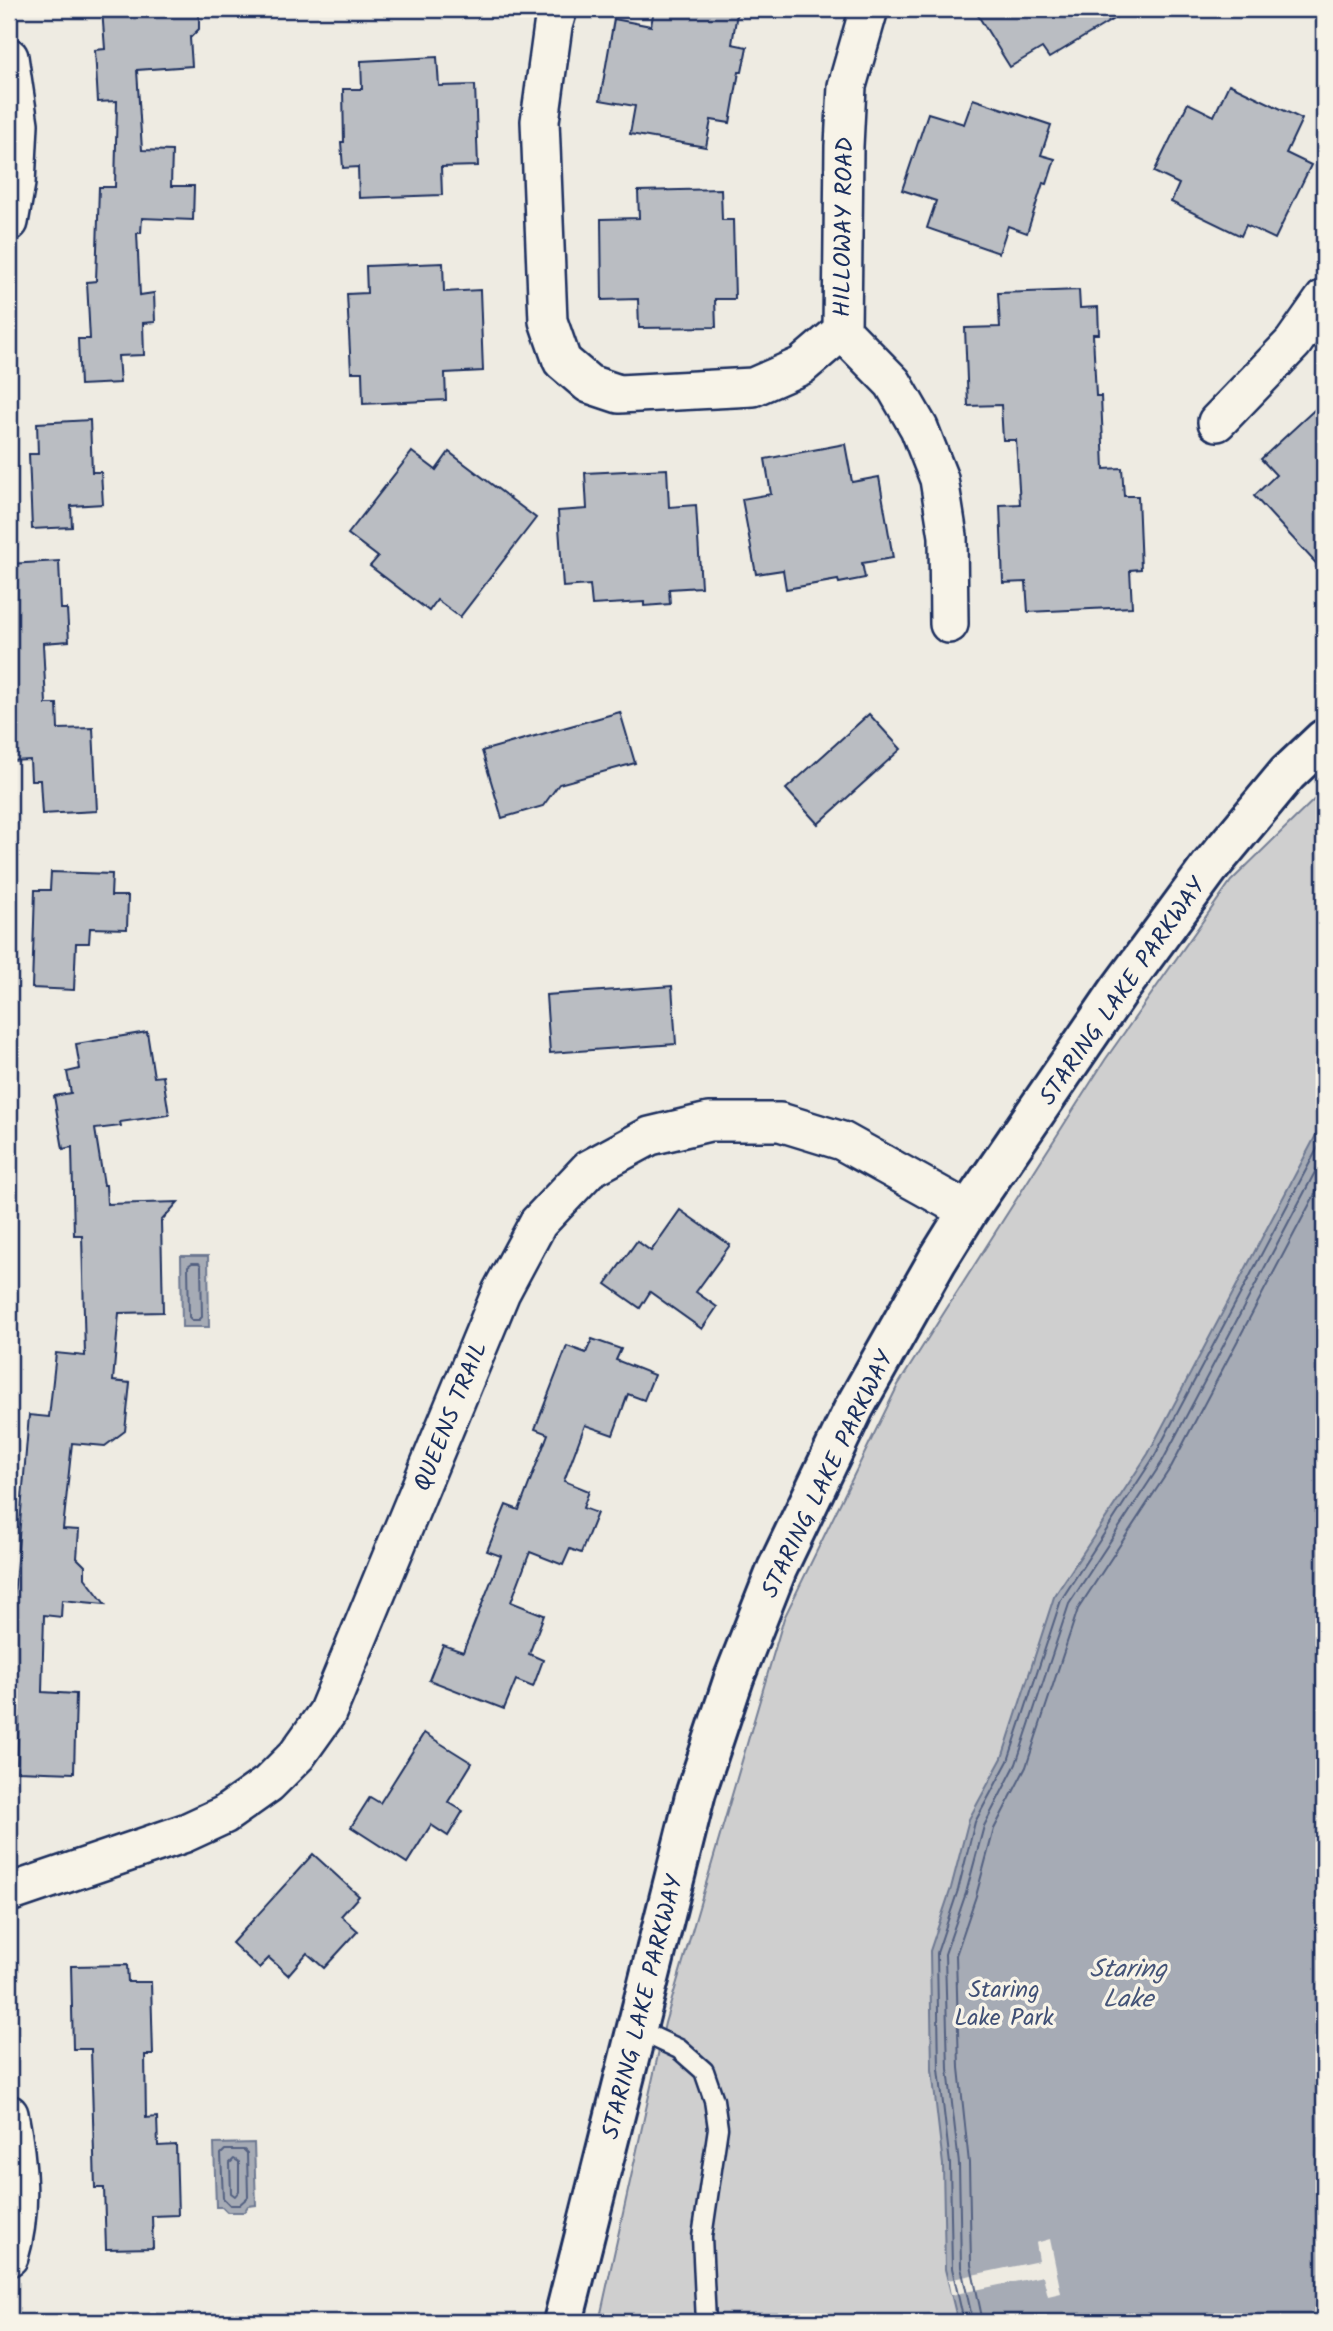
<svg xmlns="http://www.w3.org/2000/svg" width="1333" height="2331" viewBox="0 0 1333 2331" font-family="Kalam,sans-serif">
<rect width="100%" height="100%" fill="#eeebe2"/>
<filter id="ink" filterUnits="userSpaceOnUse"><feTurbulence type="fractalNoise" baseFrequency=".0143" numOctaves="2"/><feDisplacementMap in="SourceGraphic" scale="14" xChannelSelector="R" yChannelSelector="G"/><feConvolveMatrix kernelMatrix="1 2 1 2 8 2 1 2 1" color-interpolation-filters="sRGB"/></filter>
<g filter="url(#ink)">
<path fill="#cfcfcf" stroke="#757f96" stroke-width="2" d="M 1324,790 L 1324,2322 L 599,2322 L 665,2023 L 784,1618 L 898,1385 L 1105,1060 L 1231,881 Z"/>
<g fill="#a6abb5" stroke="#6e7992" stroke-width="2">
<path d="M 1324,1120 L 1324,2322 L 958,2322 L 945,2269 L 943,2165 L 932,2070 L 930,1951 L 951,1888 L 969,1819 L 1002,1758 L 1054,1597 L 1148,1454 Z"/>
<path d="M 181,1256 L 208,1256 L 209,1327 L 182,1327 Z"/>
<path d="M 254,2143 L 256,2205 L 248,2206 L 244,2212 L 227,2212 L 222,2207 L 216,2207 L 214,2144 Z"/>
</g>
<path fill="#eeebe2" d="M 1050,2239 L 1061,2293 L 1048,2296 L 1043,2276 L 951,2295 L 948,2280 L 1039,2261 L 1036,2243 Z"/>
<g fill="none" stroke-linecap="round" stroke-linejoin="round">
<g stroke="#536181" stroke-width="2">
<path d="M 192,1263 L 199,1263 L 201,1266 L 202,1317 L 199,1320 L 192,1320 L 189,1317 L 188,1266 Z"/>
<path d="M 225,2150 L 244,2150 L 247,2153 L 248,2197 L 239,2205 L 230,2205 L 223,2198 L 221,2154 Z"/>
<path d="M 234,2159 L 239,2162 L 239,2191 L 235,2196 L 231,2193 L 230,2163 Z"/>
<path d="M 964,2322 L 952,2268 L 950,2164 L 939,2069 L 937,1953 L 958,1890 L 975,1822 L 1008,1761 L 1061,1600 L 1154,1457 L 1324,1136"/>
<path d="M 973,2322 L 961,2267 L 959,2164 L 948,2069 L 945,1954 L 966,1893 L 984,1826 L 1016,1764 L 1069,1604 L 1162,1462 L 1324,1155"/>
<path d="M 983,2322 L 971,2265 L 969,2163 L 959,2068 L 956,1955 L 976,1896 L 994,1829 L 1026,1767 L 1078,1609 L 1171,1467 L 1324,1177"/>
</g>
</g>
<g fill="#babdc2" stroke="#1b2f5e" stroke-width="2">
<path d="M 102,9 L 171,9 L 199,12 L 199,29 L 190,38 L 192,66 L 137,70 L 142,150 L 172,151 L 171,186 L 194,186 L 193,220 L 142,218 L 141,233 L 137,233 L 140,295 L 154,293 L 155,322 L 143,323 L 144,355 L 118,356 L 120,383 L 80,385 L 78,339 L 90,339 L 87,282 L 96,281 L 99,187 L 115,187 L 117,101 L 98,102 L 95,50 L 105,49 Z"/>
<path d="M 654,9 L 713,9 L 737,13 L 732,44 L 747,47 L 742,72 L 739,72 L 730,123 L 711,120 L 706,147 L 630,134 L 635,106 L 600,100 L 614,19 L 651,26 Z"/>
<path d="M 974,9 L 1130,9 L 1049,58 L 1042,48 L 1010,67 Z"/>
<path d="M 437,57 L 439,86 L 475,85 L 478,166 L 441,167 L 442,195 L 359,198 L 358,167 L 343,168 L 341,142 L 344,142 L 343,89 L 362,89 L 361,61 Z"/>
<path d="M 1229,84 L 1302,119 L 1286,153 L 1311,165 L 1275,239 L 1246,225 L 1241,236 L 1171,202 L 1179,184 L 1154,172 L 1188,103 L 1214,116 Z"/>
<path d="M 973,99 L 1051,125 L 1041,155 L 1055,159 L 1047,184 L 1043,183 L 1027,233 L 1008,226 L 999,253 L 927,228 L 936,201 L 902,190 L 928,113 L 964,124 Z"/>
<path d="M 721,189 L 722,220 L 733,220 L 735,299 L 715,299 L 716,327 L 639,328 L 638,299 L 602,300 L 601,219 L 639,218 L 638,191 Z"/>
<path d="M 443,263 L 444,292 L 480,290 L 483,371 L 445,373 L 446,400 L 363,404 L 362,372 L 351,372 L 347,294 L 367,293 L 366,266 Z"/>
<path d="M 1079,290 L 1080,308 L 1098,307 L 1099,334 L 1093,334 L 1096,396 L 1101,396 L 1104,469 L 1122,468 L 1124,496 L 1138,496 L 1141,569 L 1130,570 L 1132,607 L 1028,612 L 1026,582 L 1003,583 L 1000,505 L 1020,504 L 1016,440 L 1003,440 L 1001,405 L 968,406 L 965,328 L 1000,327 L 998,293 Z"/>
<path d="M 1324,401 L 1324,572 L 1254,496 L 1276,475 L 1261,459 Z"/>
<path d="M 90,420 L 92,472 L 101,472 L 103,504 L 71,506 L 72,527 L 32,529 L 29,454 L 38,454 L 37,423 Z"/>
<path d="M 845,444 L 852,482 L 879,477 L 893,558 L 862,563 L 865,578 L 839,583 L 838,580 L 786,589 L 783,570 L 756,574 L 742,499 L 771,494 L 765,459 Z"/>
<path d="M 412,452 L 436,470 L 449,452 L 536,518 L 460,617 L 437,600 L 429,611 L 370,566 L 378,557 L 348,534 Z"/>
<path d="M 667,469 L 669,507 L 696,505 L 701,587 L 669,589 L 670,604 L 644,606 L 644,602 L 592,605 L 590,585 L 563,587 L 558,511 L 587,509 L 585,473 Z"/>
<path d="M 59,561 L 61,609 L 67,609 L 69,641 L 43,643 L 46,704 L 57,704 L 58,729 L 93,728 L 97,811 L 42,814 L 40,780 L 31,780 L 30,760 L 10,761 L 9,618 L 13,618 L 9,564 Z"/>
<path d="M 620,712 L 635,763 L 559,784 L 543,806 L 502,818 L 482,751 Z"/>
<path d="M 869,714 L 901,749 L 818,824 L 786,789 Z"/>
<path d="M 51,872 L 112,874 L 111,896 L 128,896 L 127,929 L 90,928 L 89,943 L 76,943 L 74,990 L 32,988 L 35,890 L 50,890 Z"/>
<path d="M 672,986 L 676,1044 L 550,1053 L 546,995 Z"/>
<path d="M 147,1032 L 154,1077 L 163,1076 L 169,1115 L 120,1122 L 121,1126 L 95,1129 L 104,1185 L 106,1185 L 107,1204 L 178,1202 L 161,1221 L 163,1312 L 119,1313 L 113,1381 L 130,1383 L 125,1431 L 105,1446 L 72,1443 L 63,1529 L 79,1530 L 77,1558 L 85,1566 L 85,1578 L 105,1604 L 62,1600 L 61,1617 L 44,1615 L 42,1692 L 76,1694 L 74,1773 L 17,1771 L 19,1712 L 9,1711 L 9,1657 L 29,1415 L 49,1417 L 56,1353 L 85,1356 L 82,1235 L 74,1235 L 72,1147 L 63,1149 L 54,1096 L 71,1093 L 67,1072 L 80,1069 L 76,1044 Z"/>
<path d="M 680,1210 L 730,1245 L 696,1292 L 717,1307 L 702,1329 L 650,1292 L 640,1308 L 606,1284 L 637,1241 L 651,1251 Z"/>
<path d="M 592,1339 L 621,1349 L 616,1360 L 654,1375 L 644,1400 L 628,1394 L 613,1435 L 585,1425 L 564,1481 L 589,1491 L 583,1508 L 597,1513 L 581,1553 L 570,1549 L 563,1565 L 530,1552 L 511,1602 L 544,1615 L 529,1654 L 543,1660 L 533,1687 L 516,1680 L 504,1709 L 429,1680 L 443,1645 L 463,1652 L 501,1556 L 487,1551 L 506,1505 L 519,1510 L 548,1434 L 535,1429 L 567,1346 L 586,1353 Z"/>
<path d="M 424,1733 L 472,1763 L 448,1802 L 463,1811 L 448,1836 L 431,1825 L 407,1863 L 351,1827 L 370,1797 L 380,1803 Z"/>
<path d="M 313,1854 L 359,1896 L 341,1916 L 358,1931 L 324,1968 L 307,1953 L 288,1975 L 269,1958 L 259,1968 L 232,1943 Z"/>
<path d="M 127,1965 L 128,1982 L 151,1982 L 153,2055 L 145,2055 L 146,2118 L 157,2117 L 158,2146 L 176,2145 L 178,2215 L 152,2216 L 153,2248 L 106,2249 L 104,2188 L 95,2188 L 91,2049 L 73,2049 L 71,1966 Z"/>
</g>
<g fill="none" stroke-linecap="round" stroke-linejoin="round">
<defs>
<path id="service" d="M 636,2029 L 679,2049 L 704,2071 L 714,2100 L 718,2128 L 702,2237 L 706,2322"/>
<g id="minor">
<path d="M 558,9 L 553,26 L 540,121 L 548,321 L 562,361 L 589,384 L 619,394 L 753,387 L 801,366 L 842,331 L 844,146 L 847,86 L 869,9"/>
<path d="M 9,57 L 19,124 L 16,183 L 9,222"/>
<path d="M 842,331 L 893,383 L 919,428 L 939,479 L 948,536 L 949,624"/>
<path d="M 1217,422 L 1293,343 L 1324,299"/>
<path d="M 9,1893 L 185,1833 L 224,1815 L 268,1784 L 297,1755 L 327,1713 L 501,1292 L 538,1223 L 589,1169 L 650,1136 L 709,1122 L 780,1122 L 842,1141 L 968,1211"/>
<path d="M 9,2114 C 18,2160 23,2211 9,2257"/>
</g>
<path id="tertiary" d="M 563,2322 L 696,1792 L 734,1678 L 777,1569 L 854,1408 L 937,1261 L 968,1211 L 1120,989 L 1209,868 L 1287,774 L 1324,739"/>
</defs>
<use href="#service" stroke="#1b2f5e" stroke-width="23"/>
<use href="#minor" stroke="#1b2f5e" stroke-width="42"/>
<use href="#tertiary" stroke="#1b2f5e" stroke-width="44"/>
<use href="#service" stroke="#f7f3e8" stroke-width="18"/>
<use href="#minor" stroke="#f7f3e8" stroke-width="37"/>
<use href="#tertiary" stroke="#f7f3e8" stroke-width="38"/>
</g>
</g>
<g text-anchor="middle" stroke-width="7" stroke-linejoin="round" paint-order="stroke">
<g font-size="24" fill="#1b2f5e" stroke="#f7f3e8">
<text transform="translate(843 227) rotate(-89)" y="8">HILLOWAY ROAD</text>
<text transform="translate(1122 991) rotate(-55)" y="8">STARING LAKE PARKWAY</text>
<text transform="translate(450 1416) rotate(-68)" y="8">QUEENS TRAIL</text>
<text transform="translate(827 1474) rotate(-64)" y="8">STARING LAKE PARKWAY</text>
<text transform="translate(642 2007) rotate(-76)" y="8">STARING LAKE PARKWAY</text>
</g>
<g font-size="24" fill="#3f4f75" stroke="#f7f3e8">
<text x="1004" y="1997">Staring<tspan x="1004" dy="28">Lake Park</tspan></text>
</g>
<g font-size="26" font-style="italic" fill="#455478" stroke="#f7f3e8">
<text x="1128" y="1977">Staring<tspan x="1128" dy="30">Lake</tspan></text>
</g>
</g>
<rect width="1333" height="2331" fill="none" stroke="#f7f3e8" stroke-width="35"/>
<rect x="18" y="18" width="1298" height="2296" fill="none" stroke="#1b2f5e" stroke-width="2.5" filter="url(#ink)"/>
</svg>
